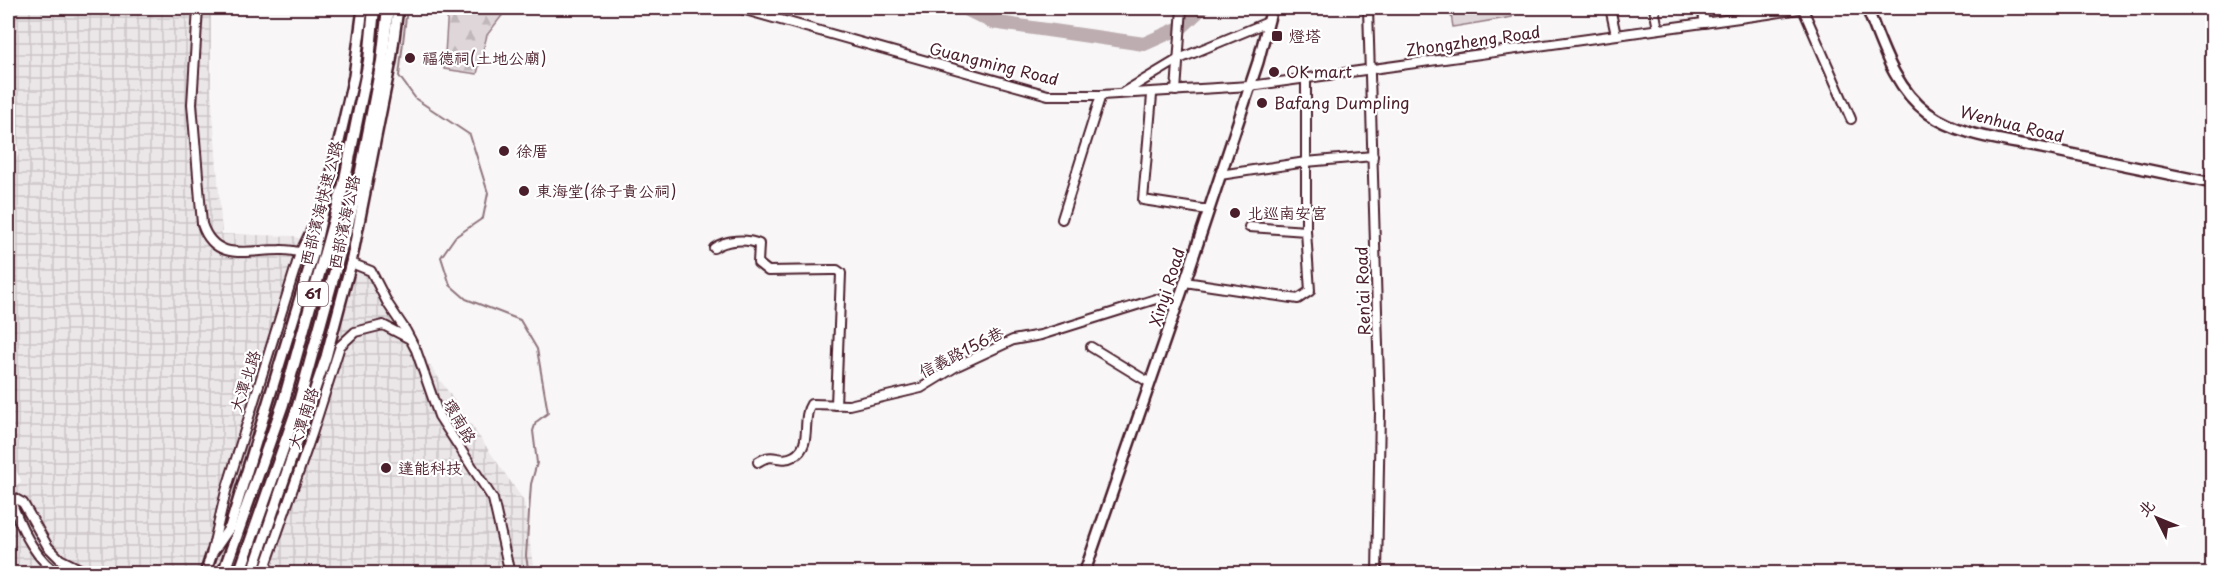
<svg xmlns="http://www.w3.org/2000/svg" width="2220" height="581" viewBox="0 0 2220 581" font-family="'Playpen Sans','LXGW WenKai TC',sans-serif">
<defs>
<pattern id="industrial-grid" width="8" height="8" patternUnits="userSpaceOnUse" patternTransform="scale(1.5)"><rect width="8" height="8" fill="#ebe6e8"/><path d="M0 4h8M4 0v8" fill="none" stroke="#cbc5c7"/></pattern>
<pattern id="forest-firs" width="22" height="20" patternUnits="userSpaceOnUse" patternTransform="scale(1.5)"><rect width="22" height="20" fill="#ded6d9"/><path d="M5 1l3.5 6h-7zM16 11l3.5 6h-7z" fill="#c0b7ba"/></pattern>
</defs>
<rect width="100%" height="100%" fill="#f8f6f7"/>
<filter id="ink" filterUnits="userSpaceOnUse"><feTurbulence type="fractalNoise" baseFrequency=".0167" numOctaves="2"/><feDisplacementMap in="SourceGraphic" scale="12" xChannelSelector="R" yChannelSelector="G"/><feConvolveMatrix kernelMatrix="1 2 1 2 8 2 1 2 1" color-interpolation-filters="sRGB"/></filter>
<g filter="url(#ink)">
<path fill="url(#industrial-grid)" d="M 15,8 L 211,8 L 211,88 L 222,234 L 294,236 L 368,276 L 524,501 L 534,573 L 8,573 L 8,489 L 22,482 L 8,455 L 8,183 L 19,152 L 8,73 L 8,34 Z"/>
<path fill="url(#forest-firs)" stroke="#947a82" stroke-width="1.5" d="M 448,8 L 542,8 L 541,10 L 507,9 L 487,35 L 477,74 L 444,69 Z"/>
<path fill="#ded6d9" stroke="#947a82" stroke-width="1.5" d="M 1450,8 L 1512,8 L 1512,17 L 1453,27 Z"/>
<g fill="none" stroke-linecap="round" stroke-linejoin="round">
<path stroke="#8f747b" stroke-width="2" d="M 407,8 L 399,76 L 416,99 L 470,135 L 488,193 L 483,218 L 455,237 L 441,257 L 450,285 L 466,299 L 520,320 L 537,349 L 548,413 L 536,422 L 533,431 L 537,463 L 531,484 L 526,556 L 529,574"/>
<path stroke="#bdadb0" stroke-width="14" d="M 964,8 L 992,22 L 1144,44 L 1182,27 L 1202,8"/>
<path stroke="#d5cbce" stroke-width="8" stroke-dasharray="8 4" stroke-linecap="butt" d="M 313,255 L 351,263"/>
<defs>
<g id="minor">
<path d="M 198,8 L 192,104 L 202,224 C 215,263 248,250 280,250 C 290,249 302,253 313,255"/>
<path d="M 738,8 L 1048,95 L 1101,95 L 1250,86 L 1768,14 L 1806,8"/>
<path d="M 1368,8 L 1380,412 L 1377,574"/>
<path d="M 1610,8 L 1616,35"/>
<path d="M 1654,8 L 1658,29"/>
<path d="M 1702,8 L 1705,23"/>
<path d="M 1803,9 L 1851,119"/>
<path d="M 1176,91 L 1182,8"/>
<path d="M 1124,92 L 1179,59 L 1268,22"/>
<path d="M 1152,95 L 1143,200 L 1208,210"/>
<path d="M 1220,175 L 1306,162 L 1373,156"/>
<path d="M 1062,219 L 1101,95"/>
<path d="M 1249,227 L 1306,231"/>
<path d="M 714,248 C 725,240 746,238 759,244 L 758,263 L 768,271 L 831,270 L 837,270 L 841,273 L 836,405"/>
<path d="M 351,263 L 371,271 L 388,304 L 406,331 L 416,350 L 439,416 L 493,499 L 510,574"/>
<path d="M 1185,282 L 1298,299 L 1310,291 L 1306,231 L 1306,78"/>
<path d="M 1091,347 L 1150,383"/>
<path d="M 758,462 C 774,451 779,464 794,456 C 813,446 801,419 811,404 L 849,405 L 921,388 L 957,366 L 1013,340 L 1041,335 L 1156,299 L 1177,306"/>
<path d="M 8,491 C 11,497 11,503 14,509 C 23,531 37,562 60,574"/>
<path d="M 10,496 L 23,503 L 48,547 L 60,559 L 90,574"/>
<path d="M 212,551 L 226,491 L 300,253 L 321,209"/>
<path d="M 263,574 L 312,434 L 340,346 L 355,332 L 383,325 L 410,339"/>
</g>
<g id="major">
<path d="M 1867,8 C 1882,45 1894,88 1928,113 C 1959,136 2005,140 2042,148 C 2098,160 2155,171 2212,183"/>
<path d="M 205,574 L 212,553 L 230,527 L 313,255 L 354,76 L 363,8"/>
<path d="M 252,574 L 326,357 L 351,263 L 391,61 L 398,8"/>
<path d="M 1084,574 L 1185,282 L 1258,62 L 1272,8"/>
</g>
<g id="highway">
<path d="M 223,574 L 283,404 L 344,184 L 369,61 L 374,8"/>
<path d="M 239,574 L 298,406 L 358,187 L 382,61 L 388,8"/>
</g>
</defs>
<use href="#minor" stroke="#4a1f2b" stroke-width="12"/>
<use href="#major" stroke="#4a1f2b" stroke-width="14"/>
<use href="#highway" stroke="#4a1f2b" stroke-width="15"/>
<use href="#minor" stroke="#fff" stroke-width="8"/>
<use href="#major" stroke="#fff" stroke-width="9"/>
<use href="#highway" stroke="#fff" stroke-width="10"/>
</g>
</g>
<g fill="#4a1f2b" stroke="#fff" stroke-width="2">
<rect x="1271" y="30" width="12" height="12" rx="3"/>
<circle cx="410" cy="58" r="6"/>
<circle cx="1274" cy="72" r="6"/>
<circle cx="1262" cy="103" r="6"/>
<circle cx="504" cy="151" r="6"/>
<circle cx="524" cy="191" r="6"/>
<circle cx="1235" cy="213" r="6"/>
<circle cx="386" cy="468" r="6"/>
</g>
<g text-anchor="middle" stroke-width="4.5" stroke-linejoin="round" paint-order="stroke">
<rect fill="#fff" stroke="#80626b" stroke-width="1.5" x="298" y="282" width="30" height="24" rx="4.5"/>
<g font-size="15" font-weight="bold" fill="#4a1f2b">
<text x="313" y="299">61</text>
</g>
<g font-size="16" fill="#4a1f2b" stroke="#fff" text-anchor="start">
<text x="1289" y="42">燈塔</text>
<text x="422" y="64">福德祠(土地公廟)</text>
<text x="1286" y="78">OK mart</text>
<text x="1274" y="109">Bafang Dumpling</text>
<text x="516" y="157">徐厝</text>
<text x="536" y="197">東海堂(徐子貴公祠)</text>
<text x="1247" y="219">北巡南安宮</text>
<text x="398" y="474">達能科技</text>
</g>
<g font-size="16" fill="#4a1f2b" stroke="#fff">
<text transform="translate(1473 41) rotate(-8)" y="6">Zhongzheng Road</text>
<text transform="translate(994 64) rotate(14)" y="6">Guangming Road</text>
<text transform="translate(2012 124) rotate(14)" y="6">Wenhua Road</text>
<text transform="translate(321 203) rotate(-76)" y="6">西部濱海快速公路</text>
<text transform="translate(344 222) rotate(-78)" y="6">西部濱海公路</text>
<text transform="translate(1167 287) rotate(-72)" y="6">Xinyi Road</text>
<text transform="translate(1363 291) rotate(-92)" y="6">Ren'ai Road</text>
<text transform="translate(961 352) rotate(-27)" y="6">信義路156巷</text>
<text transform="translate(245 381) rotate(-72)" y="6">大潭北路</text>
<text transform="translate(303 418) rotate(-72)" y="6">大潭南路</text>
<text transform="translate(460 421) rotate(60)" y="6">環南路</text>
</g>
</g>
<rect width="2220" height="581" fill="none" stroke="#fff" stroke-width="30"/>
<rect x="15" y="15" width="2190" height="551" fill="none" stroke="#4a1f2b" stroke-width="2" filter="url(#ink)"/>
<g transform="translate(2157 518) rotate(313)" stroke="#ffffff" stroke-width="4.5" paint-order="stroke">
<path d="M0-4.5L10 22L0 15L-10 22Z" fill="#4a1f2b"/>
<text y="-9" font-size="16" font-weight="bold" text-anchor="middle" fill="#4a1f2b">北</text>
</g>
</svg>
